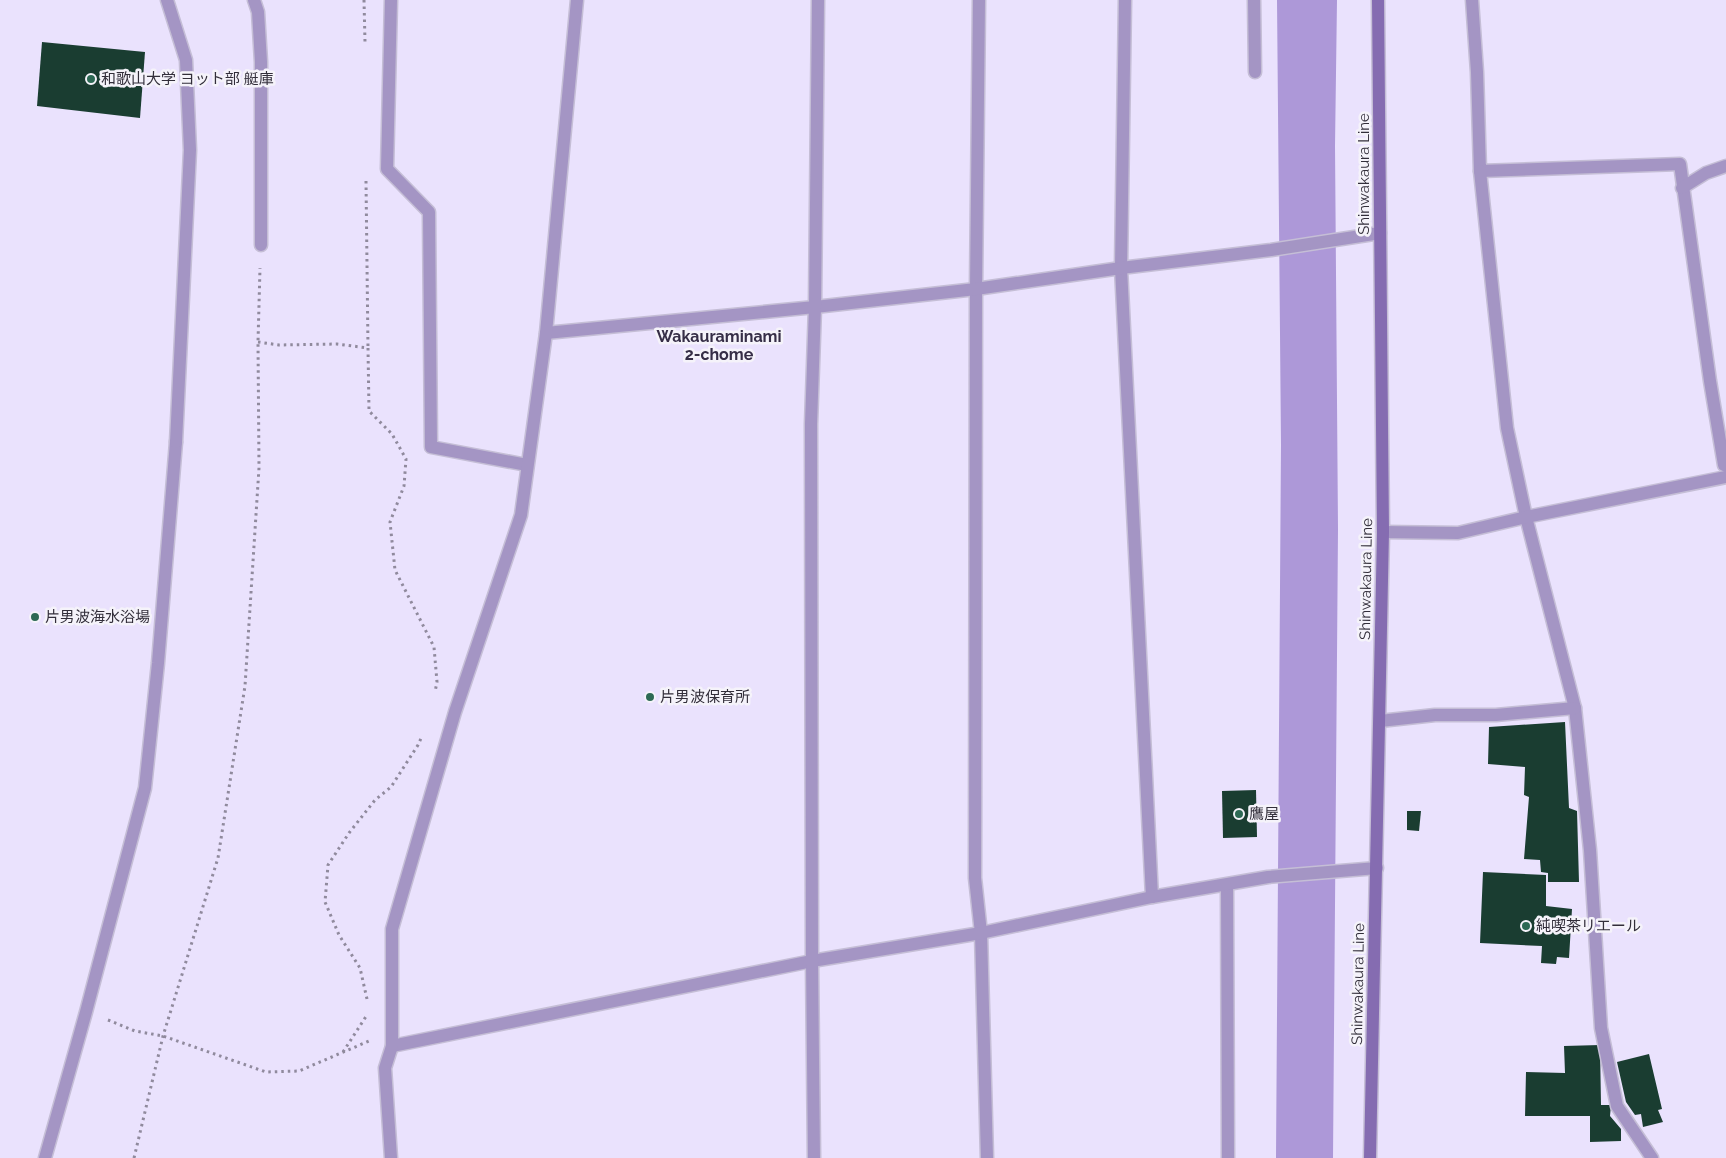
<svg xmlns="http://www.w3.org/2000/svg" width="1726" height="1158" viewBox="0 0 1726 1158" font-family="Raleway,'Noto Sans JP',sans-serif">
<rect width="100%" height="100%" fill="#eae2fd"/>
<path fill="#ad98d8" d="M 1277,0 L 1337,0 L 1335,146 L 1338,529 L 1333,1158 L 1276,1158 L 1281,445 Z"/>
<g fill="#1a3d31">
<path d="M 42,42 L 145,52 L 140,118 L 37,106 Z"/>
<path d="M 1565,722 L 1569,808 L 1577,811 L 1579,882 L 1548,882 L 1548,873 L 1541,872 L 1540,860 L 1524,859 L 1529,797 L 1524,795 L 1525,767 L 1488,764 L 1489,727 Z"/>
<path d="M 1256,790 L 1257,837 L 1223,838 L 1222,791 Z"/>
<path d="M 1407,811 L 1421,811 L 1419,831 L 1407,830 Z"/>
<path d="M 1483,872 L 1546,875 L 1546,906 L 1572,909 L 1569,958 L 1557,957 L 1556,964 L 1541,963 L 1542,946 L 1480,943 Z"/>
<path d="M 1600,1045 L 1601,1105 L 1611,1105 L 1610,1116 L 1621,1129 L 1621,1141 L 1590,1142 L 1590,1116 L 1525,1116 L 1526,1072 L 1565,1073 L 1564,1046 Z"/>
<path d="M 1649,1054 L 1662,1109 L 1658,1110 L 1663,1122 L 1643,1127 L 1641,1114 L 1635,1115 L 1626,1102 L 1617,1062 Z"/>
</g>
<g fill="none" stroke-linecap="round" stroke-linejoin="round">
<defs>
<path id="service" d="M 45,1158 L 86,1012 L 145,788 L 158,663 L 176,442"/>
<g id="minor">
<path d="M 254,0 L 258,12 L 261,62 L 261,245"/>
<path d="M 391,0 L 387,169 L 429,212 L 431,447 L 527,465"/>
<path d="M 979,0 L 976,289 L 975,878 L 981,933 L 987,1158"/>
<path d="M 1125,0 L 1121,268 L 1152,897"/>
<path d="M 1254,0 L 1255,72"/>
<path d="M 1472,0 L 1477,72 L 1480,171 L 1680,164 L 1710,381 L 1724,465 L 1726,466"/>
<path d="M 1480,171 L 1507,428 L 1526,517 L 1575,708 L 1590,850 L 1601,1028 L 1617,1106 L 1652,1158"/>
<path d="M 1682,188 L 1706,173 L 1726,166"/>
<path d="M 546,333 L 815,307 L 976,289 L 1121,268 L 1271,250 L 1380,233"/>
<path d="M 1383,532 L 1458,533 L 1526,517 L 1726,477"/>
<path d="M 1380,721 L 1435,715 L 1496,715 L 1575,708"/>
<path d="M 1227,885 L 1228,1158"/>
<path d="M 392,1046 L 812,961 L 981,933 L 1152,897 L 1268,877 L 1377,868"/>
<path d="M 391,1158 L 385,1068 L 392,1046 L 392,929 L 455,712 L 521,515 L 546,333 L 577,0"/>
<path d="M 814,1158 L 812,961 L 811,424 L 815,307 L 818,0"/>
</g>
<path id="tertiary" d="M 167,0 L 186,60 L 190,150 L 176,442"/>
<path id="secondary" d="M 1370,1158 L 1383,532 L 1378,0"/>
</defs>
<use href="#service" stroke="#c5bed6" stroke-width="15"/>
<use href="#minor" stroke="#c5bed6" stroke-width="15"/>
<use href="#tertiary" stroke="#c5bed6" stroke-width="15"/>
<use href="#secondary" stroke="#c5bed6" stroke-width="15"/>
<g stroke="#908a9d" stroke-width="3" stroke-dasharray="2.5 4" stroke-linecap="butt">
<path d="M 364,0 L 365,42"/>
<path d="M 366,181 L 368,348"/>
<path d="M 258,342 L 279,345 L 337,344 L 368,348 L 369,411 L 392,434 L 406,459 L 404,486 L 390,522 L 395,570 L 434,647 L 437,682 L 435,692"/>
<path d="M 367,999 L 360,968 L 339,935 L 325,902 L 328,865 L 349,833 L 375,800 L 391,787 L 418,745 L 422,736"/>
<path d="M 108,1020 L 135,1031 L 163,1036 L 266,1072 L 299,1071 L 369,1041"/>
<path d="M 343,1052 L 367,1015"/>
<path d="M 134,1158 L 163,1036 L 218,858 L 245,686 L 259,468 L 258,342 L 260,268"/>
</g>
<use href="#service" stroke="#a495c4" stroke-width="12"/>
<use href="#minor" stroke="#a495c4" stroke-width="12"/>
<use href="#tertiary" stroke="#a495c4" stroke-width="12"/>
<use href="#secondary" stroke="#856cb1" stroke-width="12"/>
</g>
<g fill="#2d6954" stroke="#f5f3fa" stroke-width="2">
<circle cx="91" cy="79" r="5"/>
<circle cx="35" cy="617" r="5"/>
<circle cx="650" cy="697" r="5"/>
<circle cx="1239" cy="814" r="5"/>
<circle cx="1526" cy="926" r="5"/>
</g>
<g text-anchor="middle" stroke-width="5" stroke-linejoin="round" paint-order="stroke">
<g font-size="15" fill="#322e3a" stroke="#f5f3fa" text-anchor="start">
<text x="101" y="84">和歌山大学 ヨット部 艇庫</text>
<text x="45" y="622">片男波海水浴場</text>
<text x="660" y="702">片男波保育所</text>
<text x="1249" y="819">鷹屋</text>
<text x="1536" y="931">純喫茶リエール</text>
</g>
<g font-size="15" fill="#322e3a" stroke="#f5f3fa">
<text transform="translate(1364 174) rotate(-90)" y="5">Shinwakaura Line</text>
<text transform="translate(1366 579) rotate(-89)" y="5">Shinwakaura Line</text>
<text transform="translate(1358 984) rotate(-89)" y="5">Shinwakaura Line</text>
</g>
<g font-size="16" font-weight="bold" fill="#362e47" stroke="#f5f3fa">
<text x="719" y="342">Wakauraminami<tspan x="719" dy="18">2-chome</tspan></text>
</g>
</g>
</svg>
